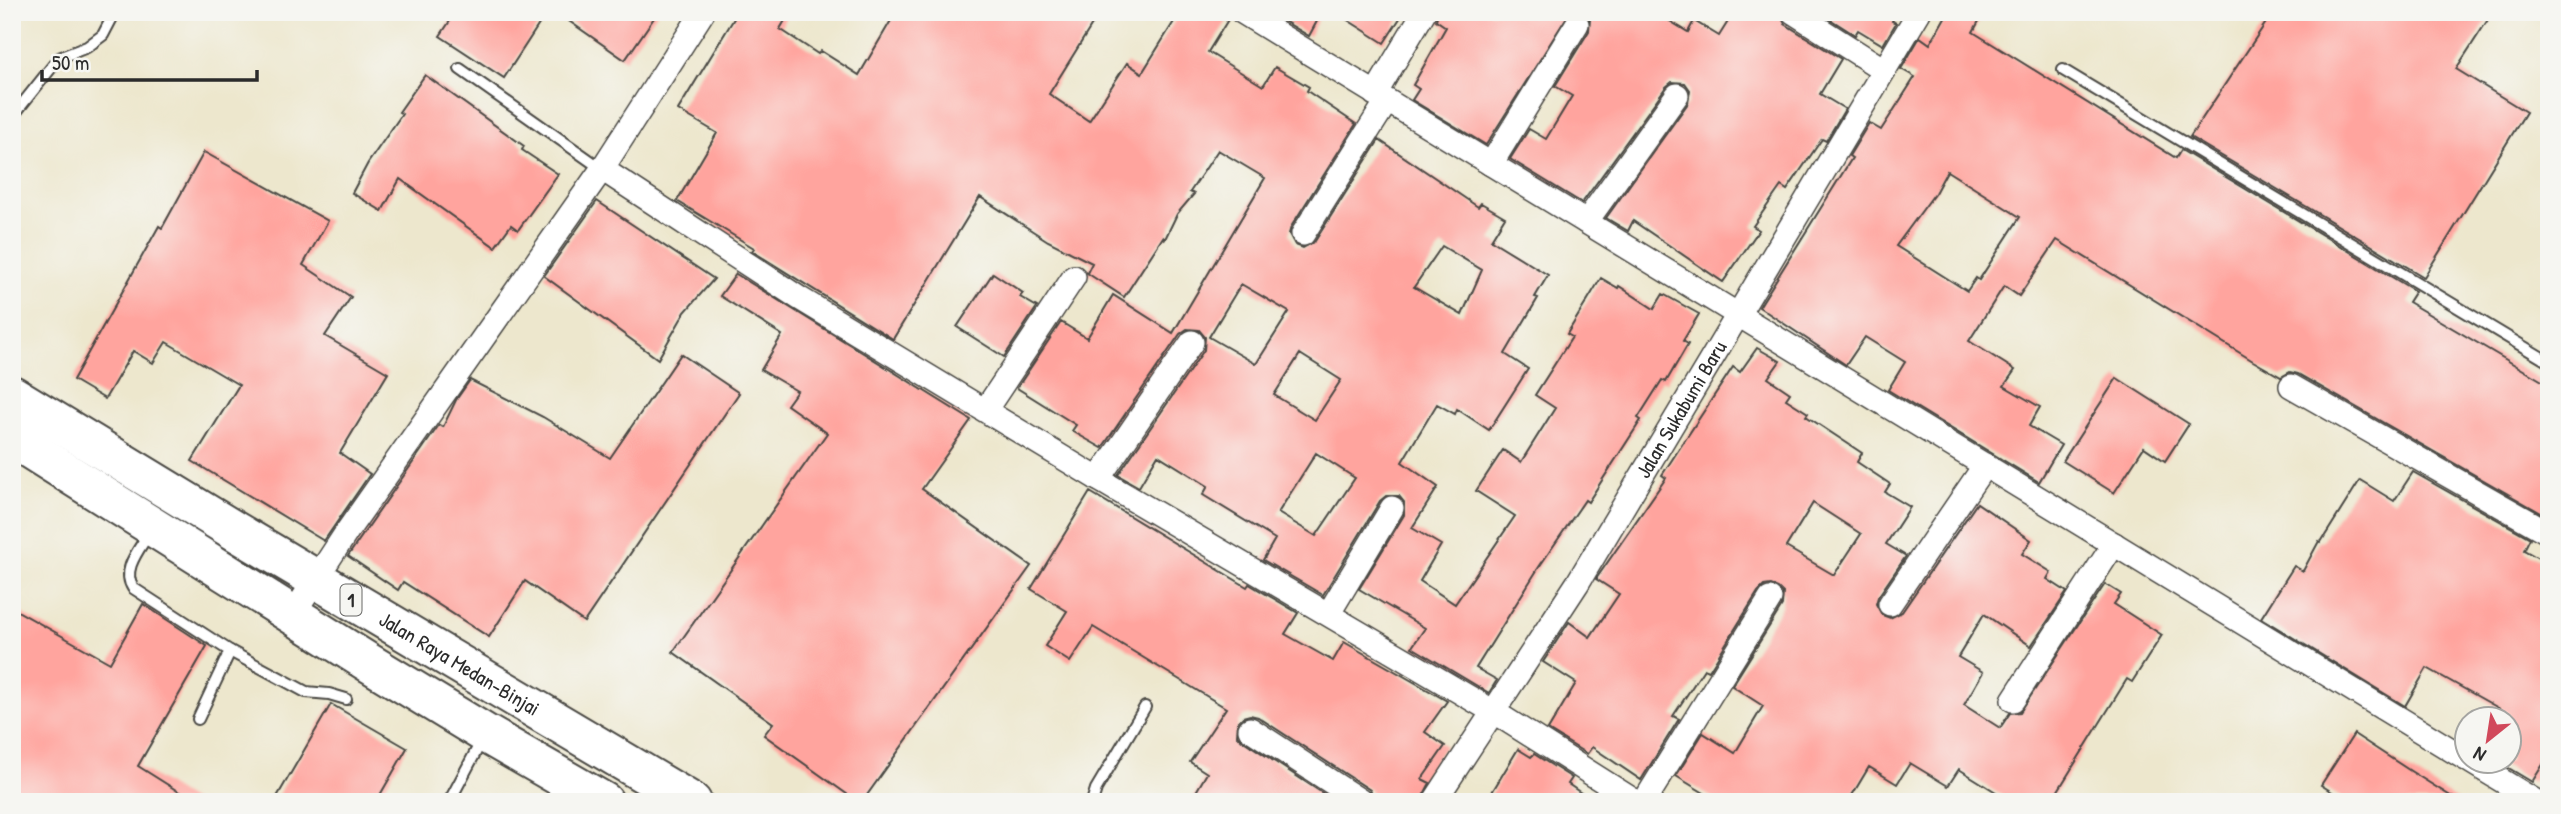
<svg xmlns="http://www.w3.org/2000/svg" width="2561" height="814" viewBox="0 0 2561 814" font-family="'Patrick Hand',sans-serif">
<rect width="100%" height="100%" fill="#f6f6f2"/>
<filter id="ink" filterUnits="userSpaceOnUse"><feTurbulence type="fractalNoise" baseFrequency=".0143" numOctaves="2"/><feDisplacementMap in="SourceGraphic" scale="14" xChannelSelector="R" yChannelSelector="G"/><feConvolveMatrix kernelMatrix="1 2 1 2 8 2 1 2 1" color-interpolation-filters="sRGB"/></filter>
<filter id="wash" filterUnits="userSpaceOnUse"><feTurbulence type="fractalNoise" baseFrequency=".00686" numOctaves="4" result="noise"/><feDisplacementMap in="SourceGraphic" scale="28" xChannelSelector="R" yChannelSelector="G"/><feGaussianBlur stdDeviation="1.57" result="paint"/><feColorMatrix in="noise" values="0 0 0 0 0 0 0 0 0 0 0 0 0 0 0 0 0 1.4 0 .05"/><feComposite in="paint" operator="in"/></filter>
<g filter="url(#wash)">
<rect width="100%" height="100%" fill="#ede7cd"/>
<g id="blocks">
<g fill="#ffa49e" fill-rule="evenodd">
<path d="M 456,12 L 547,12 L 504,78 L 440,36 Z"/>
<path d="M 556,12 L 658,12 L 625,60 Z"/>
<path d="M 738,12 L 790,12 L 780,29 L 818,54 L 821,51 L 859,75 L 896,12 L 1100,12 L 1049,94 L 1089,121 L 1127,63 L 1142,73 L 1180,12 L 1228,12 L 1229,18 L 1208,52 L 1263,86 L 1275,67 L 1309,87 L 1307,91 L 1356,124 L 1291,227 L 1289,234 L 1295,245 L 1303,248 L 1315,241 L 1379,140 L 1478,207 L 1481,203 L 1505,217 L 1491,240 L 1548,275 L 1535,297 L 1538,298 L 1505,354 L 1528,369 L 1489,430 L 1457,409 L 1455,414 L 1437,404 L 1402,462 L 1438,487 L 1412,528 L 1441,545 L 1420,581 L 1455,604 L 1515,516 L 1476,491 L 1503,450 L 1521,462 L 1555,408 L 1535,395 L 1572,337 L 1567,334 L 1601,278 L 1618,288 L 1619,286 L 1654,309 L 1663,294 L 1699,314 L 1683,341 L 1688,344 L 1666,382 L 1662,380 L 1638,418 L 1641,420 L 1588,502 L 1585,500 L 1539,567 L 1476,668 L 1497,680 L 1489,693 L 1412,647 L 1425,628 L 1359,589 L 1404,515 L 1404,502 L 1399,496 L 1386,496 L 1380,501 L 1323,595 L 1263,560 L 1275,539 L 1203,495 L 1208,486 L 1158,455 L 1139,487 L 1118,475 L 1204,350 L 1205,337 L 1199,330 L 1187,329 L 1180,334 L 1102,448 L 1072,431 L 1076,425 L 1017,388 L 1061,322 L 1087,338 L 1113,295 L 1173,333 L 1265,178 L 1218,150 L 1190,192 L 1194,194 L 1177,214 L 1165,239 L 1163,237 L 1124,297 L 1087,273 L 1092,263 L 1048,241 L 980,197 L 893,339 L 752,251 L 754,248 L 677,201 L 717,133 L 678,110 ZM 1442,246 L 1482,270 L 1462,315 L 1414,287 ZM 1241,284 L 1289,312 L 1256,364 L 1209,337 ZM 1300,354 L 1341,380 L 1315,420 L 1274,395 ZM 1316,453 L 1355,478 L 1316,536 L 1278,513 Z"/>
<path d="M 1269,12 L 1322,12 L 1309,36 Z"/>
<path d="M 1335,12 L 1404,12 L 1384,43 Z"/>
<path d="M 1438,12 L 1570,12 L 1486,145 L 1412,100 L 1419,89 L 1413,85 L 1446,27 L 1436,20 Z"/>
<path d="M 1584,12 L 1655,12 L 1688,32 L 1694,21 L 1719,36 L 1734,12 L 1779,12 L 1785,24 L 1841,59 L 1820,94 L 1845,109 L 1826,141 L 1822,139 L 1787,190 L 1781,186 L 1753,226 L 1759,230 L 1723,282 L 1633,221 L 1628,231 L 1606,218 L 1688,103 L 1690,90 L 1685,83 L 1672,82 L 1666,87 L 1582,203 L 1510,159 L 1529,129 L 1546,139 L 1572,96 L 1555,86 L 1589,31 L 1590,18 Z"/>
<path d="M 1819,12 L 1896,12 L 1892,21 L 1896,23 L 1883,45 L 1858,30 L 1855,35 Z"/>
<path d="M 1948,12 L 1964,12 L 1979,21 L 1973,32 L 2176,158 L 2181,150 L 2415,291 L 2408,302 L 2549,385 L 2549,503 L 2543,514 L 2298,374 L 2290,372 L 2281,377 L 2253,361 L 2057,240 L 2019,296 L 2004,286 L 1969,341 L 2015,370 L 2004,386 L 2040,407 L 2029,426 L 2061,445 L 2039,482 L 1888,390 L 1905,362 L 1865,337 L 1846,365 L 1759,307 L 1852,158 L 1849,156 L 1869,123 L 1881,130 L 1915,77 L 1901,69 L 1920,37 L 1930,44 ZM 1947,171 L 2020,217 L 1979,280 L 1976,278 L 1967,291 L 1896,246 L 1935,193 Z"/>
<path d="M 2273,12 L 2493,12 L 2456,69 L 2526,112 L 2424,277 L 2190,137 Z"/>
<path d="M 425,75 L 524,146 L 522,150 L 558,174 L 518,230 L 511,225 L 495,247 L 400,179 L 382,211 L 352,193 L 368,163 L 402,114 L 399,112 Z"/>
<path d="M 204,152 L 328,221 L 303,265 L 351,297 L 325,336 L 388,373 L 340,453 L 370,474 L 324,541 L 192,461 L 239,385 L 166,342 L 153,363 L 133,351 L 105,399 L 73,380 L 159,226 L 162,228 Z"/>
<path d="M 597,201 L 714,279 L 685,312 L 658,359 L 544,276 Z"/>
<path d="M 993,273 L 1023,293 L 1020,297 L 1037,307 L 1004,357 L 957,327 Z"/>
<path d="M 736,274 L 971,420 L 922,489 L 1031,566 L 862,802 L 858,802 L 764,735 L 773,723 L 673,652 L 827,433 L 787,405 L 797,391 L 761,370 L 782,335 L 720,296 Z"/>
<path d="M 1757,348 L 1780,361 L 1768,378 L 1790,393 L 1786,399 L 1808,413 L 1806,416 L 1862,453 L 1857,462 L 1890,484 L 1885,492 L 1910,507 L 1886,544 L 1906,556 L 1878,597 L 1876,604 L 1882,615 L 1890,618 L 1902,612 L 1977,503 L 2031,540 L 2022,554 L 2051,572 L 2047,579 L 2067,592 L 2031,646 L 1984,614 L 1958,657 L 1983,672 L 1964,705 L 2000,728 L 2010,713 L 2020,712 L 2105,584 L 2121,594 L 2114,604 L 2162,635 L 2132,682 L 2127,679 L 2051,802 L 2012,802 L 1959,769 L 1948,786 L 1910,763 L 1897,784 L 1869,767 L 1848,802 L 1719,802 L 1676,776 L 1703,733 L 1735,753 L 1763,706 L 1732,686 L 1782,606 L 1783,593 L 1778,588 L 1771,585 L 1764,586 L 1758,592 L 1709,671 L 1704,669 L 1673,716 L 1679,719 L 1641,780 L 1592,747 L 1587,754 L 1548,730 L 1576,683 L 1543,662 L 1569,622 L 1590,637 L 1619,594 L 1596,579 L 1666,478 L 1662,475 L 1733,367 L 1740,372 ZM 1813,503 L 1861,534 L 1834,575 L 1786,547 Z"/>
<path d="M 681,354 L 739,393 L 584,622 L 525,581 L 489,637 L 403,582 L 398,590 L 348,556 L 439,425 L 443,427 L 456,400 L 470,380 L 543,417 L 610,458 Z"/>
<path d="M 2117,378 L 2189,424 L 2165,461 L 2144,447 L 2114,493 L 2063,461 Z"/>
<path d="M 2413,472 L 2530,538 L 2524,550 L 2549,564 L 2549,755 L 2532,782 L 2497,761 L 2509,761 L 2509,719 L 2505,719 L 2509,714 L 2427,668 L 2405,706 L 2261,618 L 2294,566 L 2303,571 L 2319,541 L 2321,542 L 2360,480 L 2394,501 Z"/>
<path d="M 1090,492 L 1247,587 L 1249,584 L 1298,613 L 1285,634 L 1333,661 L 1344,642 L 1447,701 L 1425,732 L 1445,746 L 1422,779 L 1430,783 L 1420,802 L 1376,802 L 1370,790 L 1258,717 L 1250,715 L 1243,717 L 1238,722 L 1237,735 L 1242,740 L 1336,802 L 1190,802 L 1207,773 L 1190,762 L 1226,708 L 1093,627 L 1070,662 L 1045,646 L 1067,611 L 1031,589 Z"/>
<path d="M 143,604 L 207,646 L 138,766 L 195,802 L 12,802 L 12,608 L 110,663 Z"/>
<path d="M 331,704 L 407,748 L 376,802 L 274,802 Z"/>
<path d="M 2354,734 L 2412,772 L 2460,802 L 2348,802 L 2321,785 Z"/>
<path d="M 1518,749 L 1531,757 L 1534,754 L 1572,778 L 1568,784 L 1594,802 L 1486,802 Z"/>
</g>
</g>
</g>
<g filter="url(#ink)">
<use href="#blocks" fill-opacity="0" stroke="#484743" stroke-width="2"/>
<g fill="none" stroke-linecap="round" stroke-linejoin="round">
<defs>
<g id="lane">
<path d="M 460,69 L 602,169"/>
<path d="M 2063,70 L 2549,362"/>
<path d="M 12,117 L 59,58 L 87,47 L 103,35 L 115,12"/>
<path d="M 149,533 C 139,550 121,570 133,588 L 230,651 L 198,719"/>
<path d="M 230,651 L 306,692 L 329,694 L 346,699"/>
<path d="M 449,802 L 482,740"/>
<path d="M 1092,802 L 1096,789 L 1145,707"/>
</g>
<g id="street">
<path d="M 1242,12 L 2466,759"/>
<path d="M 1793,12 L 1884,70"/>
<path d="M 1375,94 L 1424,12"/>
<path d="M 1491,164 L 1577,24"/>
<path d="M 602,169 L 799,298 L 1098,479 L 1494,712 L 1636,802"/>
<path d="M 1586,222 L 1677,95"/>
<path d="M 1303,234 L 1387,101"/>
<path d="M 2291,386 L 2549,533"/>
<path d="M 986,409 L 1074,277"/>
<path d="M 1098,479 L 1192,342"/>
<path d="M 1890,604 L 1985,465"/>
<path d="M 1329,613 L 1392,508"/>
<path d="M 293,614 L 348,530 L 602,169 L 703,12"/>
<path d="M 2013,700 L 2114,544"/>
<path d="M 1250,729 L 1362,802"/>
<path d="M 2471,762 L 2537,802"/>
<path id="s1" d="M 1434,802 L 1577,584 L 1919,12"/>
<path d="M 1644,802 L 1770,599"/>
</g>
<g id="highway">
<path id="s2" d="M 12,395 L 235,531 L 692,802"/>
<path d="M 12,438 L 366,661 L 486,734 L 604,802"/>
</g>
</defs>
<use href="#lane" stroke="#484743" stroke-width="14"/>
<use href="#street" stroke="#484743" stroke-width="26"/>
<use href="#highway" stroke="#484743" stroke-width="42"/>
<use href="#lane" stroke="#fff" stroke-width="10"/>
<use href="#street" stroke="#fff" stroke-width="23"/>
<use href="#highway" stroke="#fff" stroke-width="38"/>
</g>
</g>
<g text-anchor="middle" stroke-width="5" stroke-linejoin="round" paint-order="stroke">
<rect fill="#f6f6f2" stroke="#686867" stroke-width="2" x="340.5" y="584.5" width="21" height="31" rx="5"/>
<g font-size="19" font-weight="bold" fill="#2b2b2b">
<text x="351" y="607">1</text>
</g>
<g font-size="21" fill="#2b2b2b" stroke="#f6f6f2">
<text dy="7" stroke="none"><textPath href="#s1" startOffset="464">Jalan Sukabumi Baru</textPath></text>
<text dy="7" stroke="none"><textPath href="#s2" startOffset="522">Jalan Raya Medan-Binjai</textPath></text>
</g>
</g>
<rect width="2561" height="814" fill="none" stroke="#f6f6f2" stroke-width="42"/>
<g transform="translate(2488 740) rotate(210)"><circle r="33" fill="#f6f6f2" stroke="#a5a5a2" stroke-width="2"/>
<path d="M0-5L12 26L0 18L-12 26Z" fill="#d1495b"/>
<text y="-10" font-size="19" font-weight="bold" text-anchor="middle" fill="#2b2b2b">N</text>
</g>
<path d="M42 70v10h215v-10" fill="none" stroke="#2b2b2b" stroke-width="3.5"/>
<text x="52" y="70" font-size="21" fill="#2b2b2b" stroke="#f6f6f2" stroke-width="5" paint-order="stroke">50 m</text>
</svg>
